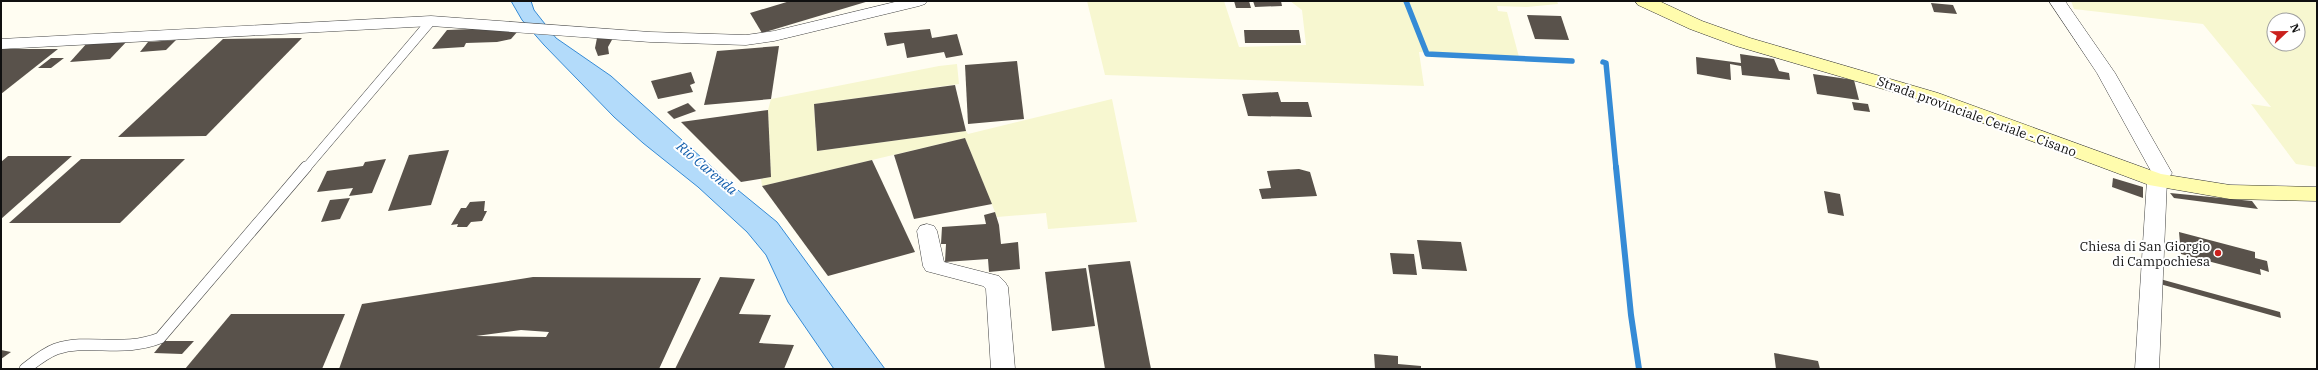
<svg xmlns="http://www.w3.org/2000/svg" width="2318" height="370" viewBox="0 0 2318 370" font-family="'IBM Plex Serif',serif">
<rect width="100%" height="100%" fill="#fffdf2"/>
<g fill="#f7f7d0" fill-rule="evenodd">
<path d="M 1087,1 L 1224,1 L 1239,47 L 1306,45 L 1302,10 L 1290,1 L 1557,1 L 1558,4 L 1527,7 L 1497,6 L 1498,11 L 1507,12 L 1519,57 L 1419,52 L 1424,86 L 1105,75 Z"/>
<path d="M 2071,1 L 2317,1 L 2317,167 L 2296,164 L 2251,104 L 2271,107 L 2203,24 L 2074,9 ZM 2274,20 L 2298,20 L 2298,44 L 2274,44 Z"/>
<path d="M 957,64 L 959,84 L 814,104 L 817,151 L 966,131 L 968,134 L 1112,99 L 1137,222 L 1048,229 L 1046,213 L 997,217 L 965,138 L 762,186 L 761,179 L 771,177 L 768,110 L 771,99 L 939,66 Z"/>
</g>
<path fill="#b3dbfa" stroke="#358bd6" d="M 511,1 L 531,1 L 534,10 L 556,38 L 611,76 L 733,186 L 777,222 L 885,369 L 834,369 L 788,302 L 766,255 L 747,232 L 698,187 L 643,143 L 614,117 L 544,45 L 522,20 Z"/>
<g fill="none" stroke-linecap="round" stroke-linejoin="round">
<g stroke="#358bd6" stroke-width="5.5">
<path d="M 1406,1 L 1427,54 L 1572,61"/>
<path d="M 1603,62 L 1606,63 L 1616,168"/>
</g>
<path stroke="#358bd6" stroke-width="6" d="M 1616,167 L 1631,315 L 1639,369"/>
</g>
<g fill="#59524b" fill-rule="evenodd">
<path d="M 790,1 L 869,1 L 762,33 L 750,13 Z"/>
<path d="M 1234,1 L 1249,1 L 1251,8 L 1236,8 Z"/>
<path d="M 1253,1 L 1281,1 L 1282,6 L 1255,7 Z"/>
<path d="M 1931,3 L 1953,5 L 1957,14 L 1934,12 Z"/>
<path d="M 1527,15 L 1561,16 L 1569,40 L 1535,39 Z"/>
<path d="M 473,29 L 518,31 L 511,39 L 497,42 L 466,43 L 464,47 L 432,49 L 447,30 Z"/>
<path d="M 930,29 L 932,38 L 957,34 L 963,55 L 946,58 L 944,52 L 907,58 L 904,43 L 887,46 L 884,33 Z"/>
<path d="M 1244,30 L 1299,30 L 1301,43 L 1245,43 Z"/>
<path d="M 302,38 L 206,136 L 118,137 L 223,39 Z"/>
<path d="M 597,38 L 613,38 L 608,47 L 609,54 L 598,56 L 595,48 Z"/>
<path d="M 129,39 L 110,59 L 70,62 L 88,42 Z"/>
<path d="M 176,40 L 166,50 L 140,52 L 148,42 Z"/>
<path d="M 779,46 L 771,99 L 704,105 L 717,51 Z"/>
<path d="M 1,49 L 58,49 L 1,94 Z"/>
<path d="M 1740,54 L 1774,59 L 1779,71 L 1789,73 L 1790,80 L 1742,75 L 1741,66 L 1730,64 L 1731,80 L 1697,74 L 1696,57 L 1741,63 Z"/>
<path d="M 51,58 L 64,58 L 51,68 L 38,68 Z"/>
<path d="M 1017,61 L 1024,119 L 968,124 L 965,65 Z"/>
<path d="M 691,72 L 695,83 L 690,85 L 693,92 L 658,99 L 651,81 Z"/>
<path d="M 1813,74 L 1854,80 L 1859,100 L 1817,94 Z"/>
<path d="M 955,85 L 966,131 L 817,151 L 814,104 Z"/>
<path d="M 1278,92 L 1281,102 L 1308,102 L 1312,117 L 1248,116 L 1242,94 Z"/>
<path d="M 1852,102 L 1868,104 L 1870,112 L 1854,110 Z"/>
<path d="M 688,103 L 696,111 L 674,119 L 667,112 Z"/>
<path d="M 768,110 L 771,177 L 741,182 L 681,122 Z"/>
<path d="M 965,138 L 992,204 L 914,219 L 894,155 Z"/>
<path d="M 449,150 L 431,205 L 388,211 L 409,155 Z"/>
<path d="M 8,156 L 72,156 L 1,219 L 1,162 Z"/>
<path d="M 81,159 L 185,159 L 120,223 L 9,223 Z"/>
<path d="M 386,159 L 372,193 L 349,196 L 353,188 L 317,192 L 327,171 L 363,166 L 365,162 Z"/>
<path d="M 872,160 L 915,252 L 828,276 L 762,186 Z"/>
<path d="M 1299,169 L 1310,172 L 1317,196 L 1262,199 L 1259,189 L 1271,188 L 1267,171 Z"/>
<path d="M 2113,178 L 2143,187 L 2143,198 L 2112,187 Z"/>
<path d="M 1824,191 L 1840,194 L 1844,216 L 1828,213 Z"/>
<path d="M 2170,193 L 2252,201 L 2258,209 L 2174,198 Z"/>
<path d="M 350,198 L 340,219 L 321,222 L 330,200 Z"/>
<path d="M 485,201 L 484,211 L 487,211 L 482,221 L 471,222 L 467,227 L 457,227 L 458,224 L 451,225 L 461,208 L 466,208 L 470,202 Z"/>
<path d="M 995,212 L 999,225 L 1001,244 L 1018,242 L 1020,269 L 989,272 L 988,259 L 945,262 L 946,244 L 941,244 L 942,227 L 986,224 L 984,215 Z"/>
<path d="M 2179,232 L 2255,252 L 2255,258 L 2267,261 L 2269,272 L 2260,269 L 2261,275 L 2181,254 Z"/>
<path d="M 1417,240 L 1461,242 L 1467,271 L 1422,269 Z"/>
<path d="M 1390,253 L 1414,254 L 1417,275 L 1393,274 Z"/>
<path d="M 1130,261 L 1151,369 L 1105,369 L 1088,265 Z"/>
<path d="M 1086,268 L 1095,326 L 1052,331 L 1045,272 Z"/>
<path d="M 533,277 L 701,278 L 659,369 L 339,369 L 362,304 ZM 521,330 L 549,332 L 546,337 L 476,336 Z"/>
<path d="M 720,277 L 755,279 L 739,314 L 771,315 L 759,343 L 794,345 L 784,369 L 675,369 Z"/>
<path d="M 2160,279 L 2280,312 L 2281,318 L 2160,284 Z"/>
<path d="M 231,314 L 345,314 L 322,369 L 185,369 Z"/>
<path d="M 164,341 L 194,341 L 182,354 L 154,353 Z"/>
<path d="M 1,350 L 11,352 L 1,359 Z"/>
<path d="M 1774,353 L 1818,361 L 1820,369 L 1776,369 Z"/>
<path d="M 1374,354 L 1398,356 L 1398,364 L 1421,366 L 1421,369 L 1375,369 Z"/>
</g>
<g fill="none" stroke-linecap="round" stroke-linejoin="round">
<defs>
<path id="lane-far1" d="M 306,168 L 431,21"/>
<path id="lane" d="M 25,369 C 34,362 45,353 56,349 C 90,338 122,353 160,338 L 306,167"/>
<g id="street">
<path d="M 899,1 L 927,1 L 925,4 L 919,6 L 774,41 L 746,45 L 650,42 L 431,26 L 1,49 L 1,39 L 431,16 L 650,32 L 746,35 L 774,31 Z"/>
<path d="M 2049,1 L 2065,1 L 2115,73 L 2172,173 L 2167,180 L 2159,369 L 2135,369 L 2147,180 L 2152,173 L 2097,73 Z"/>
<path d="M 927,224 L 934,226 L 937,231 L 944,262 L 999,276 L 1005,282 L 1008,287 L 1015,369 L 991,369 L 986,289 L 983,286 L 926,271 L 923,266 L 917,231 L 920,226 Z"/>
</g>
<path id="secondary" d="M 1635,1 L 1659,1 L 1702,21 L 1750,38 L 1938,93 L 2161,174 L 2230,185 L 2317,187 L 2317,201 L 2230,199 L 2149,185 L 1924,101 L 1736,46 L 1690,29 L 1638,5 Z"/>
</defs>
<use href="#lane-far1" stroke="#434343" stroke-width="10"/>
<use href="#lane" stroke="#434343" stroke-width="12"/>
<use href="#street" stroke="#434343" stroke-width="1"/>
<use href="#secondary" stroke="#323232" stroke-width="1"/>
<use href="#lane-far1" stroke="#fff" stroke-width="9"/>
<use href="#lane" stroke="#fff" stroke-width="11"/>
<use href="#street" fill="#fff" fill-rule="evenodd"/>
<use href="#secondary" fill="#fffcad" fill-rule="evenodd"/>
</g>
<circle fill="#ca211d" stroke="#fff" stroke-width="1.5" cx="2218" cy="253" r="4"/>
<g text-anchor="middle" stroke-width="4" stroke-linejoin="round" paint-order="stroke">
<g font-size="13" fill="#101010" stroke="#fff">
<text transform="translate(1977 116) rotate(20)" y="5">Strada provinciale Ceriale - Cisano</text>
</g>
<g font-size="13" fill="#101010" stroke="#fff" text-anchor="end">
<text x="2210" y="251">Chiesa di San Giorgio<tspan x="2210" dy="15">di Campochiesa</tspan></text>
</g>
<g font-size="14" font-style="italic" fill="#0f5cab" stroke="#fff">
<text transform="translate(707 168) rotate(40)" y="5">Rio Carenda</text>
</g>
</g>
<rect width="2318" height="370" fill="none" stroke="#101010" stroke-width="4"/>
<g transform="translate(2286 32) rotate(68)"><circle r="19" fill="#ffffff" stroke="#9f9f9f"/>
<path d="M0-3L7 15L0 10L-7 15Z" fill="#ca211d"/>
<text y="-6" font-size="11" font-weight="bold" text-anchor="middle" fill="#101010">N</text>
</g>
</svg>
